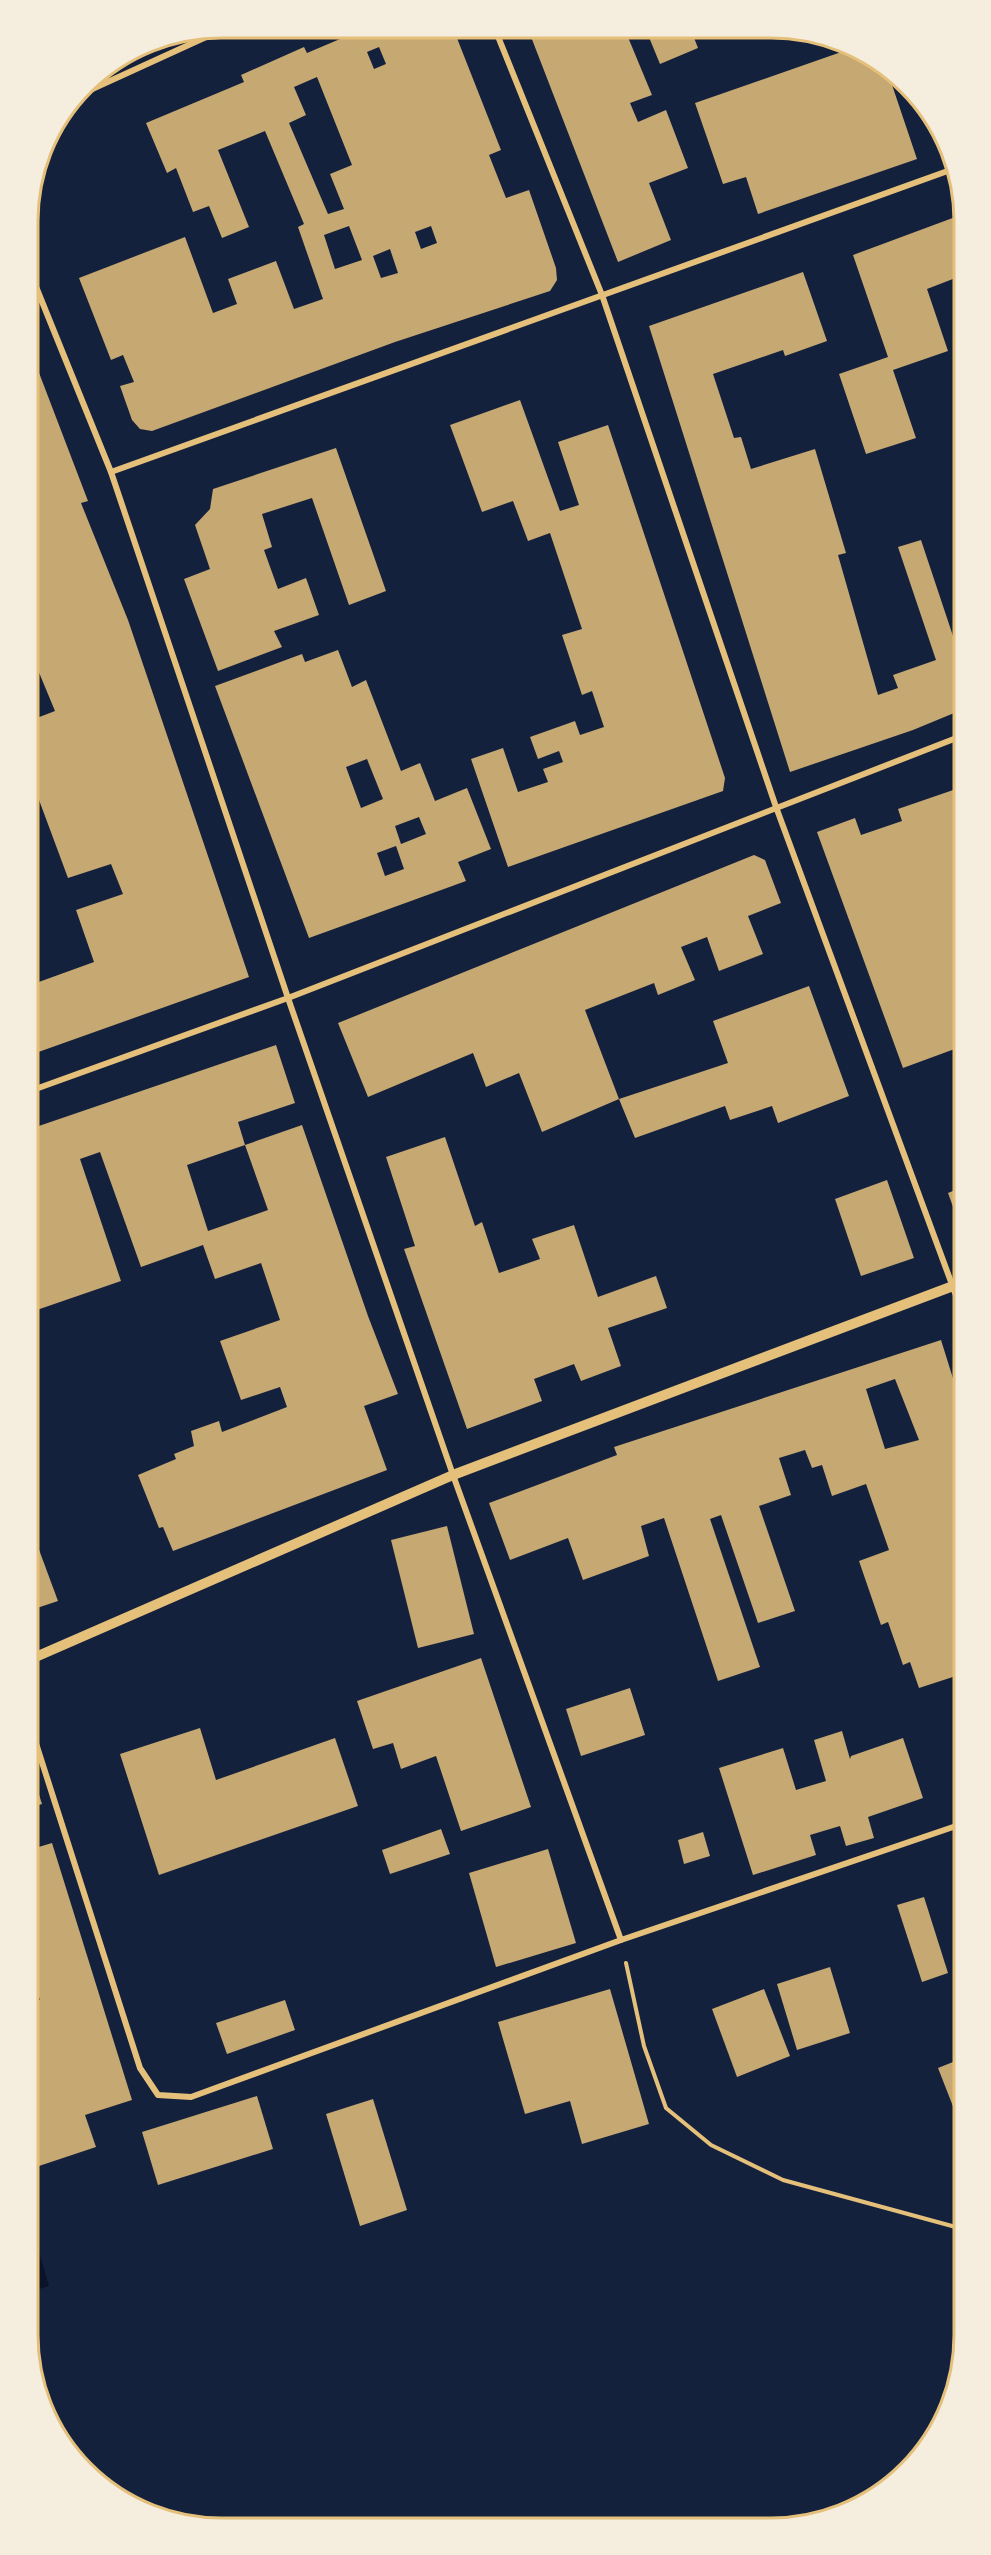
<svg xmlns="http://www.w3.org/2000/svg" width="991" height="2555" viewBox="0 0 991 2555" font-family="'DM Sans',sans-serif">
<rect width="100%" height="100%" fill="#14213d"/>
<path fill="#0b132b" d="M 36,2242 L 49,2286 L 33,2291 L 33,2243 Z"/>
<g fill="#c6a872" fill-rule="evenodd">
<path d="M 342,28 L 453,28 L 501,150 L 489,155 L 506,198 L 529,190 L 556,268 L 557,280 L 550,291 L 395,342 L 152,431 L 140,429 L 132,420 L 120,386 L 134,382 L 123,355 L 111,360 L 79,278 L 185,237 L 213,313 L 237,304 L 228,279 L 276,261 L 294,309 L 323,299 L 298,227 L 304,224 L 265,131 L 218,150 L 249,227 L 222,238 L 209,206 L 193,212 L 176,168 L 167,173 L 146,123 L 244,82 L 241,75 L 304,47 L 307,53 L 340,39 L 336,30 ZM 379,47 L 386,64 L 374,69 L 367,52 ZM 317,77 L 352,165 L 330,174 L 344,209 L 328,214 L 289,123 L 306,115 L 294,87 ZM 349,226 L 362,260 L 335,269 L 324,235 ZM 431,226 L 437,243 L 421,249 L 415,232 ZM 390,249 L 398,273 L 381,278 L 373,256 Z"/>
<path d="M 528,29 L 625,30 L 652,95 L 630,103 L 638,122 L 666,110 L 688,168 L 649,183 L 671,240 L 618,262 Z"/>
<path d="M 646,30 L 691,30 L 698,48 L 660,64 Z"/>
<path d="M 847,50 L 887,70 L 917,159 L 758,214 L 746,177 L 723,184 L 695,103 Z"/>
<path d="M 958,216 L 958,277 L 927,289 L 948,351 L 893,370 L 916,438 L 866,454 L 839,374 L 888,357 L 853,255 Z"/>
<path d="M 803,272 L 827,341 L 785,356 L 783,350 L 713,374 L 734,438 L 741,437 L 751,469 L 815,449 L 846,553 L 838,555 L 878,695 L 898,688 L 893,675 L 936,660 L 898,547 L 921,540 L 955,642 L 959,641 L 959,711 L 913,730 L 790,772 L 649,326 Z"/>
<path d="M 28,344 L 88,501 L 81,503 L 128,620 L 249,977 L 30,1055 L 30,965 L 36,983 L 94,962 L 76,910 L 123,894 L 111,864 L 68,878 L 29,773 L 29,759 L 37,757 L 29,734 L 29,721 L 55,711 L 33,658 L 29,659 Z"/>
<path d="M 520,400 L 560,511 L 579,505 L 558,442 L 608,425 L 725,778 L 723,791 L 508,867 L 471,759 L 503,748 L 518,792 L 548,782 L 543,769 L 563,762 L 559,751 L 538,759 L 530,737 L 575,721 L 580,735 L 604,727 L 592,691 L 582,695 L 562,635 L 582,629 L 550,533 L 528,541 L 513,501 L 482,512 L 450,425 Z"/>
<path d="M 336,448 L 386,591 L 349,605 L 312,498 L 262,514 L 272,547 L 264,550 L 278,589 L 306,578 L 319,615 L 274,631 L 282,647 L 218,671 L 184,579 L 210,569 L 195,525 L 210,509 L 213,489 Z"/>
<path d="M 338,650 L 352,687 L 366,680 L 401,771 L 420,763 L 435,801 L 467,788 L 491,849 L 458,862 L 466,881 L 309,938 L 215,686 L 302,654 L 305,662 ZM 367,759 L 383,799 L 361,808 L 346,767 ZM 419,817 L 426,834 L 401,844 L 395,826 ZM 396,846 L 404,869 L 385,876 L 377,853 Z"/>
<path d="M 959,788 L 960,965 L 957,966 L 960,978 L 960,1047 L 903,1068 L 817,832 L 855,818 L 861,835 L 902,821 L 898,809 Z"/>
<path d="M 754,855 L 765,860 L 781,903 L 748,916 L 763,954 L 719,971 L 707,937 L 681,947 L 695,980 L 658,995 L 654,983 L 585,1010 L 619,1099 L 542,1132 L 519,1073 L 486,1087 L 473,1053 L 368,1097 L 338,1023 Z"/>
<path d="M 809,986 L 849,1096 L 778,1123 L 772,1106 L 730,1120 L 725,1106 L 635,1138 L 619,1099 L 728,1063 L 713,1021 Z"/>
<path d="M 276,1045 L 295,1103 L 238,1122 L 245,1145 L 187,1165 L 208,1231 L 268,1210 L 245,1145 L 302,1125 L 368,1316 L 398,1394 L 364,1406 L 387,1470 L 173,1551 L 163,1527 L 159,1528 L 138,1475 L 176,1459 L 174,1454 L 194,1446 L 191,1431 L 219,1421 L 222,1432 L 287,1407 L 280,1387 L 241,1400 L 220,1341 L 280,1320 L 261,1263 L 215,1279 L 203,1245 L 141,1267 L 100,1152 L 80,1159 L 121,1281 L 31,1312 L 30,1129 Z"/>
<path d="M 445,1137 L 475,1226 L 482,1222 L 499,1273 L 540,1259 L 532,1239 L 574,1225 L 598,1297 L 656,1276 L 667,1308 L 608,1328 L 621,1366 L 581,1381 L 574,1364 L 534,1379 L 542,1401 L 467,1429 L 404,1249 L 415,1246 L 386,1157 Z"/>
<path d="M 887,1180 L 914,1258 L 861,1276 L 835,1199 Z"/>
<path d="M 960,1188 L 960,1226 L 948,1193 Z"/>
<path d="M 941,1340 L 961,1404 L 962,1674 L 919,1688 L 910,1662 L 903,1665 L 888,1622 L 881,1625 L 859,1561 L 889,1550 L 866,1484 L 832,1496 L 822,1465 L 812,1468 L 805,1450 L 779,1458 L 791,1495 L 759,1506 L 795,1611 L 758,1623 L 721,1515 L 710,1519 L 760,1667 L 718,1681 L 664,1518 L 641,1526 L 649,1556 L 583,1580 L 568,1538 L 510,1560 L 489,1503 L 617,1455 L 614,1447 ZM 895,1379 L 919,1440 L 885,1449 L 866,1389 Z"/>
<path d="M 447,1526 L 474,1634 L 418,1648 L 391,1540 Z"/>
<path d="M 38,1547 L 58,1601 L 31,1610 L 31,1550 Z"/>
<path d="M 481,1658 L 531,1807 L 461,1831 L 436,1756 L 401,1769 L 393,1743 L 373,1749 L 357,1701 Z"/>
<path d="M 630,1688 L 645,1735 L 581,1756 L 566,1709 Z"/>
<path d="M 200,1728 L 216,1780 L 335,1738 L 358,1806 L 159,1875 L 120,1754 Z"/>
<path d="M 842,1731 L 850,1759 L 851,1756 L 903,1738 L 923,1798 L 868,1817 L 874,1838 L 846,1846 L 840,1826 L 810,1835 L 816,1855 L 753,1875 L 719,1768 L 783,1748 L 796,1790 L 826,1781 L 814,1740 Z"/>
<path d="M 32,1773 L 42,1804 L 32,1807 Z"/>
<path d="M 441,1829 L 450,1854 L 390,1874 L 382,1850 Z"/>
<path d="M 703,1832 L 710,1856 L 684,1864 L 678,1840 Z"/>
<path d="M 52,1843 L 132,2100 L 85,2115 L 96,2147 L 33,2168 L 32,2002 L 40,2000 L 32,1973 L 32,1849 Z"/>
<path d="M 548,1849 L 576,1943 L 496,1967 L 469,1873 Z"/>
<path d="M 924,1897 L 948,1973 L 922,1982 L 897,1905 Z"/>
<path d="M 830,1967 L 850,2033 L 797,2050 L 777,1984 Z"/>
<path d="M 610,1989 L 649,2124 L 582,2144 L 570,2101 L 525,2114 L 498,2022 Z"/>
<path d="M 764,1989 L 790,2056 L 737,2077 L 712,2009 Z"/>
<path d="M 285,2000 L 295,2030 L 227,2054 L 216,2023 Z"/>
<path d="M 963,2058 L 963,2132 L 938,2068 Z"/>
<path d="M 257,2096 L 273,2149 L 158,2185 L 142,2132 Z"/>
<path d="M 373,2099 L 407,2210 L 360,2226 L 326,2114 Z"/>
</g>
<g fill="none" stroke-linecap="round" stroke-linejoin="round">
<path stroke="#e5c07b" stroke-width="4" d="M 626,1963 L 644,2046 L 666,2108 L 711,2145 L 783,2180 L 963,2229"/>
<g stroke="#e5c07b" stroke-width="6">
<path d="M 495,29 L 602,295 L 776,807 L 961,1309"/>
<path d="M 77,96 L 228,27"/>
<path d="M 28,267 L 111,472 L 288,998 L 453,1475 L 621,1940"/>
<path d="M 111,472 L 956,168"/>
<path d="M 30,1091 L 288,998 L 959,737"/>
<path d="M 32,1731 L 140,2068 L 158,2095 L 191,2097 L 621,1940 L 962,1824"/>
</g>
<path stroke="#e5c07b" stroke-width="10" d="M 31,1659 L 453,1475 L 961,1283"/>
</g>
<path d="M0 0H991V2555H0ZM221 38H771A183 183 0 0 1 954 221V2335A183 183 0 0 1 771 2518H221A183 183 0 0 1 38 2335V221A183 183 0 0 1 221 38Z" fill="#f5edde" fill-rule="evenodd"/>
<path fill="none" stroke="#e5c07b" stroke-width="3" d="M221 38H771A183 183 0 0 1 954 221V2335A183 183 0 0 1 771 2518H221A183 183 0 0 1 38 2335V221A183 183 0 0 1 221 38Z"/>
</svg>
